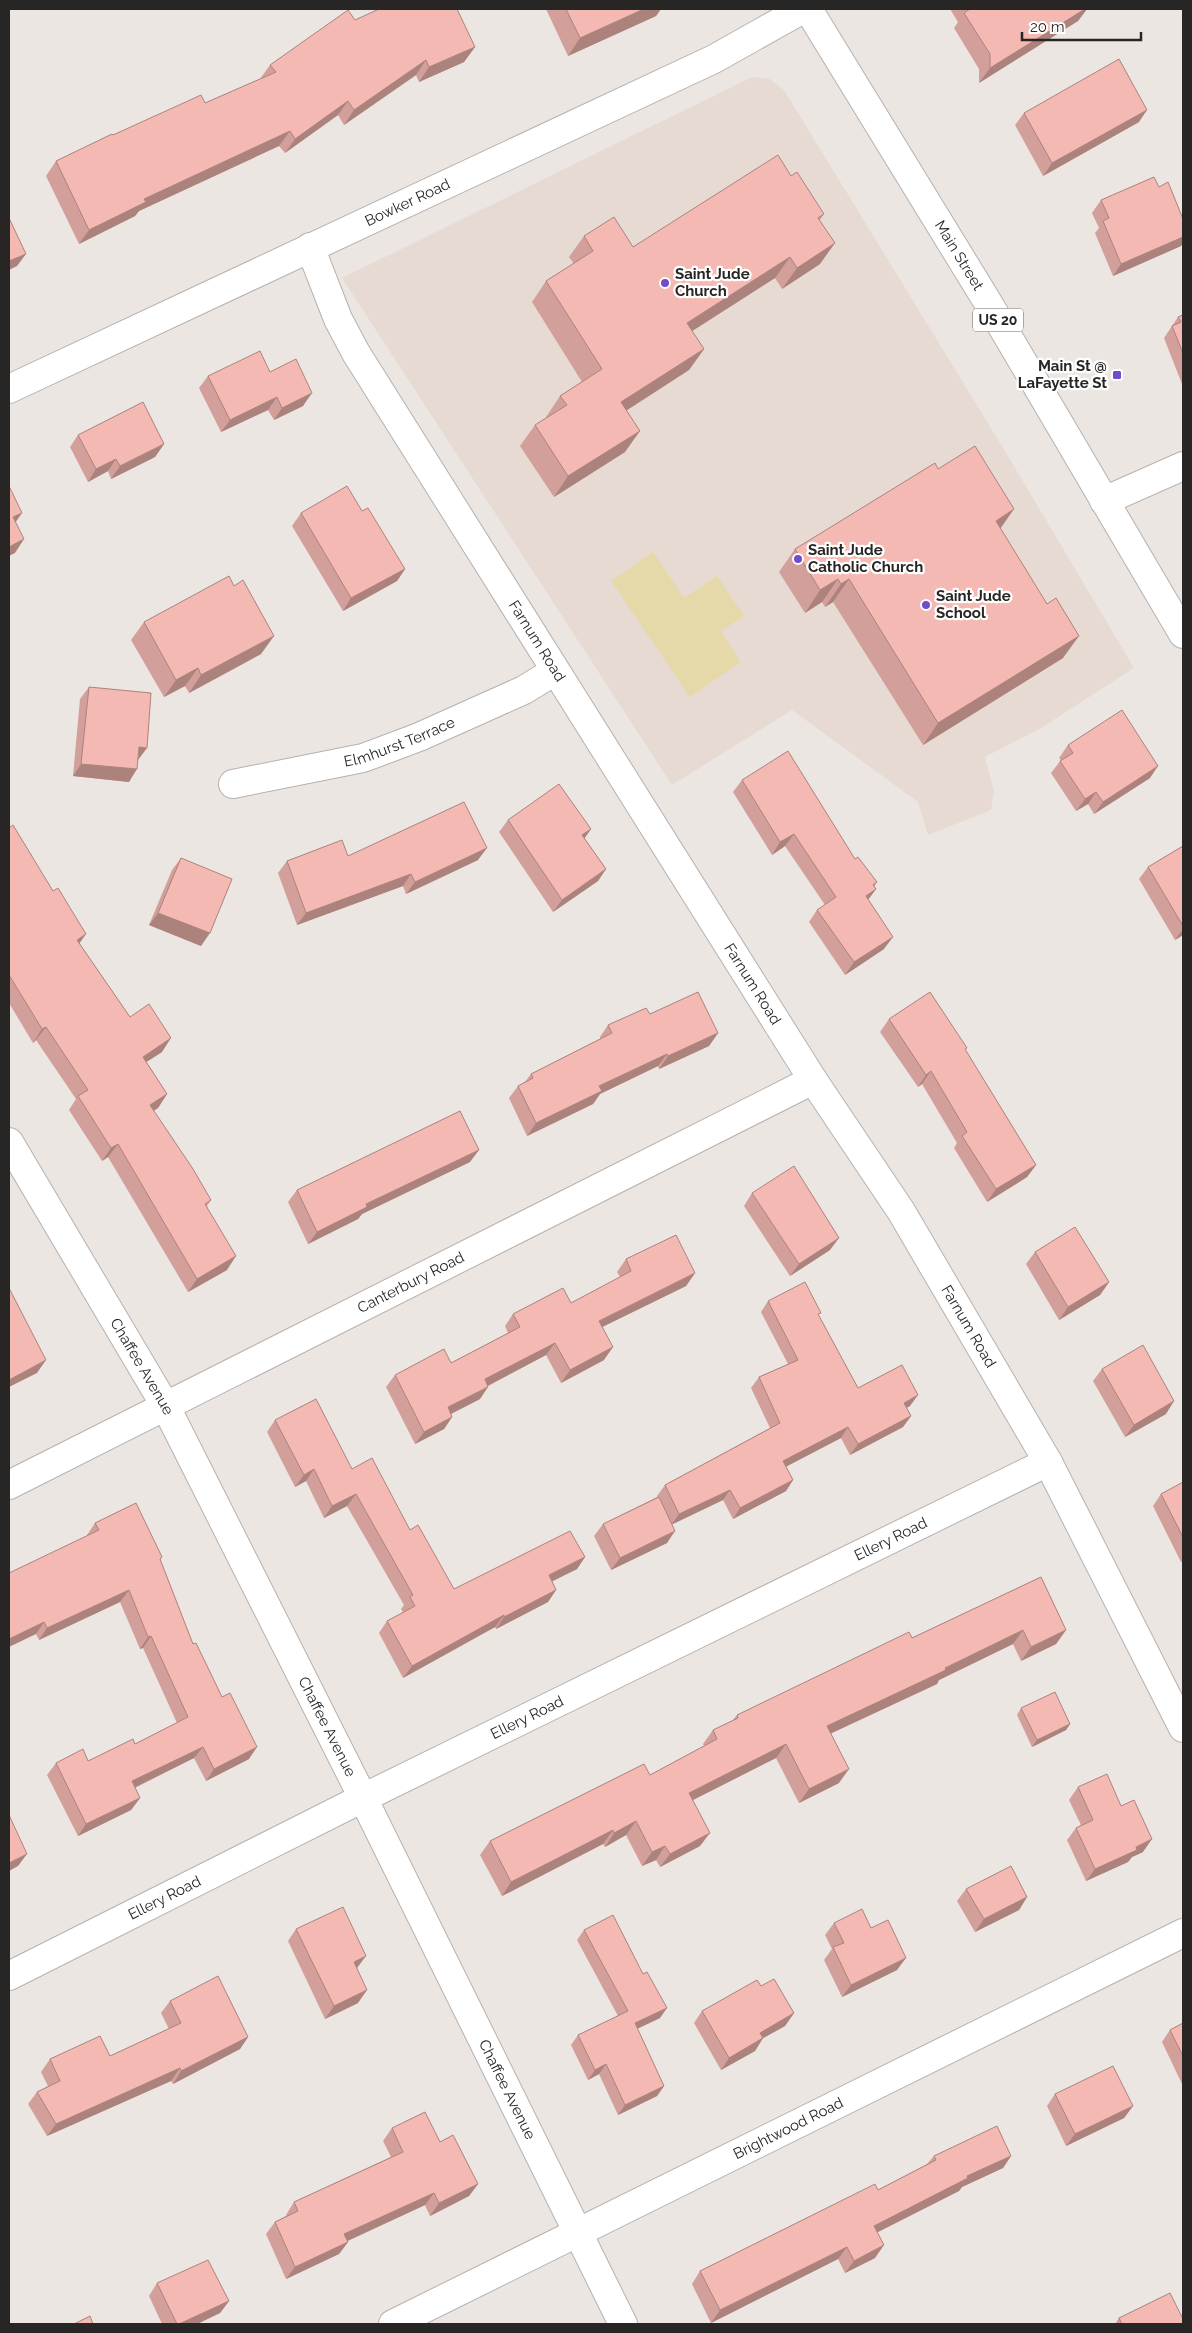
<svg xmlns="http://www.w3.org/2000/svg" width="1192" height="2333" viewBox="0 0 1192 2333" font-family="Raleway,sans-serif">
<rect width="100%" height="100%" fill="#ece6e3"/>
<path fill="#e7dad3" d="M 752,77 L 770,79 L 784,90 L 1005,451 L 1134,668 L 1041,728 L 985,757 L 994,791 L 991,810 L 928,835 L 918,802 L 792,710 L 672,785 L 342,278 Z"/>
<path fill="#e5d9a9" d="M 653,552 L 684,598 L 717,576 L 744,616 L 721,631 L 741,662 L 690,697 L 611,581 Z"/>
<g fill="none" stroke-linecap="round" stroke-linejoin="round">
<defs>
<g id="minor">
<path id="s1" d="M 310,247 L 338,319 L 356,353 L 813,1080 L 901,1211 L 1048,1462 L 1183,1728"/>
<path id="s2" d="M 9,389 L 714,59 L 803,9"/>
<path d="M 1104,501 L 1183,466"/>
<path id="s3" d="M 233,784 L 363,758 L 419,737 L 486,707 L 524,690 L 555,671"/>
<path id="s4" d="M 9,1142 L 166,1407 L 363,1798 L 623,2324"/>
<path id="s5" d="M 9,1485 L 813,1080"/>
<path id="s6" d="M 9,1976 L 363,1798 L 1048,1462"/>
<path id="s7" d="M 393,2324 L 1183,1933"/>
</g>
<g id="major">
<path id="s8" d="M 808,9 L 987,301 L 1183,634"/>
</g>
</defs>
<use href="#minor" stroke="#b7b1ae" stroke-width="30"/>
<use href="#major" stroke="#b7b1ae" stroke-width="30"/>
<use href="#minor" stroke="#fff" stroke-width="28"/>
<use href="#major" stroke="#fff" stroke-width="28"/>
</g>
<g fill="#d39f9a">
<path d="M 546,9 L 661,9 L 656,16 L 568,56 Z"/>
<path d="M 950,9 L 1087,9 L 1078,21 L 979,83 L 979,69 L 954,28 L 958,22 Z"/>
<path d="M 355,20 L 475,47 L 464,62 L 419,82 L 416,75 L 344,125 L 338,115 L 285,153 L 279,146 L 139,211 L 135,216 L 79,244 L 46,176 L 56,161 L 113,135 L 205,103 L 260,79 L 270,65 Z"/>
<path d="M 1024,113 L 1139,122 L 1043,176 L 1015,125 Z"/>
<path d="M 791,176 L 824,214 L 820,220 L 820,264 L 782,289 L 775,278 L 692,331 L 704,349 L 689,370 L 627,410 L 625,452 L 554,497 L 520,446 L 535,425 L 546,418 L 546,417 L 560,396 L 582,382 L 532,302 L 546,281 L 574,264 L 569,257 L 584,236 L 633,247 Z"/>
<path d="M 1159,187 L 1183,219 L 1183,243 L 1181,246 L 1113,276 L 1095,233 L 1099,228 L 1092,213 L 1101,200 Z"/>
<path d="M 1183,315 L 1183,383 L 1182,384 L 1164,338 L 1178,317 Z"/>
<path d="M 270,372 L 303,406 L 274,420 L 268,410 L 221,432 L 199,388 L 208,376 Z"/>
<path d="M 78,435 L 164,444 L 155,457 L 111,479 L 108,471 L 88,482 L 70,447 Z"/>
<path d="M 938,469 L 1001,529 L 1063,658 L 923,745 L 833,602 L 825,607 L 822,602 L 805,613 L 779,572 L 795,549 Z"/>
<path d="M 362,511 L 405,569 L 397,581 L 343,611 L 292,526 L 301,513 Z"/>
<path d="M 144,622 L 261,654 L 189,693 L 185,686 L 164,697 L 131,640 Z"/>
<path d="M 89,687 L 138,760 L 129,782 L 73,776 L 80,699 Z"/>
<path d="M 1068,745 L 1150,778 L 1094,814 L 1088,804 L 1076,811 L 1051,773 L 1061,760 L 1059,758 Z"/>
<path d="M 742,780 L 855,859 L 877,882 L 874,886 L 876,889 L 868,900 L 884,949 L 845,975 L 809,922 L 817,910 L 825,905 L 785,846 L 772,855 L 733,792 Z"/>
<path d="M 508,820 L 591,829 L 584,838 L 606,869 L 598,881 L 553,912 L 499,832 Z"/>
<path d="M 9,828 L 79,943 L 130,1017 L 162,1052 L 146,1062 L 167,1094 L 158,1108 L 153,1111 L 211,1200 L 207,1206 L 227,1270 L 188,1292 L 108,1157 L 102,1161 L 69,1110 L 76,1099 L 36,1040 L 33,1043 L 9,1003 Z"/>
<path d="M 1183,846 L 1183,935 L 1175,940 L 1139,879 L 1148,867 Z"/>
<path d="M 348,856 L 478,860 L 406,894 L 403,886 L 297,925 L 278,873 L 287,861 Z"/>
<path d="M 181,858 L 201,946 L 149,925 L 172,870 Z"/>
<path d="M 650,1014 L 718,1033 L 709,1046 L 659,1069 L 658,1066 L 600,1094 L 593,1104 L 527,1136 L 509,1098 L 518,1086 L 525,1082 L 531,1074 L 600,1039 L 600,1037 L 608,1025 Z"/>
<path d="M 889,1019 L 965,1050 L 1036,1165 L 1027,1177 L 987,1202 L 954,1148 L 957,1143 L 922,1084 L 918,1087 L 880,1032 Z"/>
<path d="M 470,1162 L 362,1214 L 358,1219 L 308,1244 L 288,1202 L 297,1190 Z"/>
<path d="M 752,1193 L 830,1250 L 790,1276 L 744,1206 Z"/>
<path d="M 1035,1252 L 1109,1282 L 1100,1295 L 1059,1320 L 1026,1264 Z"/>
<path d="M 626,1259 L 695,1273 L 686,1286 L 602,1327 L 604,1360 L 561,1383 L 546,1355 L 488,1386 L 480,1399 L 451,1414 L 452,1417 L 444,1429 L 415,1444 L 386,1387 L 395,1375 L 451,1363 L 508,1333 L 505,1326 L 513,1314 L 571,1303 L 620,1277 L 617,1272 Z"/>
<path d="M 768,1301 L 819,1316 L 858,1388 L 910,1406 L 906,1408 L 911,1416 L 903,1427 L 850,1455 L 841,1438 L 786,1466 L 793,1480 L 786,1491 L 733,1519 L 723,1500 L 672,1524 L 667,1543 L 611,1570 L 594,1536 L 603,1524 L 657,1497 L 657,1496 L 665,1485 L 770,1428 L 751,1388 L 759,1377 L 788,1364 L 761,1312 Z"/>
<path d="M 1102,1369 L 1166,1414 L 1125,1437 L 1093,1381 Z"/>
<path d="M 275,1420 L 352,1469 L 410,1530 L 454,1589 L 585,1557 L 577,1569 L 552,1581 L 556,1590 L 548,1602 L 496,1629 L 495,1627 L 403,1678 L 379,1633 L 387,1621 L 403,1612 L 401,1609 L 404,1605 L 347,1506 L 324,1518 L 306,1481 L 295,1487 L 267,1432 Z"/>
<path d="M 1183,1482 L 1183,1561 L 1181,1562 L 1153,1506 L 1161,1494 Z"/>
<path d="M 95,1523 L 162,1557 L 160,1560 L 193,1644 L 249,1759 L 206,1781 L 194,1758 L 135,1788 L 140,1798 L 131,1810 L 78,1836 L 47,1775 L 56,1763 L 88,1761 L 135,1744 L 177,1723 L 143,1648 L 140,1649 L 120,1602 L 39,1640 L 36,1634 L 87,1536 L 87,1535 Z"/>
<path d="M 1041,1577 L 1066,1630 L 1056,1644 L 1021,1661 L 1013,1644 L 939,1680 L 937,1684 L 831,1733 L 839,1783 L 799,1803 L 776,1758 L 693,1800 L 700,1846 L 660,1867 L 656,1860 L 642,1866 L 626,1835 L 605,1847 L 603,1844 L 502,1896 L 480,1855 L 490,1841 L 650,1775 L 704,1746 L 703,1744 L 713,1730 L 732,1721 L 737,1715 L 912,1638 Z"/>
<path d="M 1021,1708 L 1070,1724 L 1066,1730 L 1032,1747 L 1017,1715 Z"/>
<path d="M 1078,1787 L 1143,1852 L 1132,1857 L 1128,1862 L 1086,1881 L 1067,1840 L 1076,1828 L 1081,1825 L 1069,1800 Z"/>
<path d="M 966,1889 L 1027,1897 L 1019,1910 L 975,1932 L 957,1901 Z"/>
<path d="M 834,1923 L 871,1928 L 897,1970 L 842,1997 L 824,1960 L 832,1949 L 825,1935 Z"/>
<path d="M 296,1929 L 357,1969 L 358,2003 L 325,2019 L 288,1941 Z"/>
<path d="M 584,1930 L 660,2018 L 637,2029 L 664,2086 L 657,2096 L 618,2115 L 599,2074 L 588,2080 L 571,2045 L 578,2035 L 618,2016 L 577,1940 Z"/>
<path d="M 761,1986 L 794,2013 L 785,2026 L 763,2038 L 755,2051 L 721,2070 L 694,2023 L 702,2011 Z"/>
<path d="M 170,2001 L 248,2037 L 240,2049 L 173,2084 L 171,2081 L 47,2136 L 28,2104 L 37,2092 L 48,2086 L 41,2072 L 50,2059 L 110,2056 L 169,2029 L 161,2013 Z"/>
<path d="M 1183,2023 L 1183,2086 L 1162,2042 L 1170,2030 Z"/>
<path d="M 1055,2094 L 1133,2106 L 1124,2118 L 1066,2146 L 1047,2106 Z"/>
<path d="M 392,2128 L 440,2142 L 478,2184 L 469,2196 L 430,2216 L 425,2205 L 348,2241 L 348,2242 L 339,2254 L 286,2279 L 266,2234 L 275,2222 L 286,2216 L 286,2215 L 294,2202 L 391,2157 L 383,2141 Z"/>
<path d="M 934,2156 L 1011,2156 L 1003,2168 L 962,2187 L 959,2191 L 878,2232 L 875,2258 L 845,2273 L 838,2259 L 711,2323 L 692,2284 L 700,2271 L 878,2190 L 927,2164 Z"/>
<path d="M 157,2283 L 229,2301 L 220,2313 L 197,2324 L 162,2324 L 149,2296 Z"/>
<path d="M 1119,2318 L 1183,2324 L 1115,2324 Z"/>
</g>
<g fill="#ac827d">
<path d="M 644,9 L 661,9 L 656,16 L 568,56 L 580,38 Z"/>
<path d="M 1085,9 L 1087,9 L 1078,21 L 979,83 L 990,68 Z"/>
<path d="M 475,47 L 464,62 L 419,82 L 429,67 Z"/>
<path d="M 426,60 L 416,75 L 344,125 L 354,110 Z"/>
<path d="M 348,101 L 338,115 L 285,153 L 295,139 Z"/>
<path d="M 1147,110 L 1139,122 L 1043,176 L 1052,163 Z"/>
<path d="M 290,131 L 279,146 L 139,211 L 135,216 L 79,244 L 89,230 L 144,199 Z"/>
<path d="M 1183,237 L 1183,243 L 1181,246 L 1113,276 L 1121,264 Z"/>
<path d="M 835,243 L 820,264 L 782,289 L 797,268 Z"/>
<path d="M 26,254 L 17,266 L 9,270 L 9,261 Z"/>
<path d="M 790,257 L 775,278 L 672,344 L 687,323 Z"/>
<path d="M 704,349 L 689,370 L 607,423 L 621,402 Z"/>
<path d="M 312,393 L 303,406 L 274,420 L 282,408 Z"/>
<path d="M 277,397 L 268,410 L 221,432 L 230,420 Z"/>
<path d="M 640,431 L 625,452 L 554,497 L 568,476 Z"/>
<path d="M 164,444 L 155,457 L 111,479 L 120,466 Z"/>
<path d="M 116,459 L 108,471 L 88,482 L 96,469 Z"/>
<path d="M 1014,509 L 998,532 L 996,521 Z"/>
<path d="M 22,513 L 13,526 L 13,517 Z"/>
<path d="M 24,539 L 15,553 L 9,556 L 9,547 Z"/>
<path d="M 405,569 L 397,581 L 343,611 L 351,598 Z"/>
<path d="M 838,579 L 822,602 L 805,613 L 820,590 Z"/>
<path d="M 849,579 L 833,602 L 825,607 L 841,584 Z"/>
<path d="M 274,636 L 261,654 L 189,693 L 201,675 Z"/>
<path d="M 1079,636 L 1063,658 L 923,745 L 938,723 Z"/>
<path d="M 198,668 L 185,686 L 164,697 L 176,680 Z"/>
<path d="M 139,747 L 147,748 L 138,760 Z"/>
<path d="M 81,764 L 137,769 L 129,782 L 73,776 Z"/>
<path d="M 1158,766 L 1150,778 L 1094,814 L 1103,802 Z"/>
<path d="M 1096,792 L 1088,804 L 1076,811 L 1085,799 Z"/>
<path d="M 591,829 L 582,842 L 582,835 Z"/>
<path d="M 794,834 L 785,846 L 772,855 L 780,842 Z"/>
<path d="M 487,848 L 478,860 L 406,894 L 415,882 Z"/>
<path d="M 606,869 L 598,881 L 553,912 L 562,900 Z"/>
<path d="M 411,874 L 403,886 L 297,925 L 306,913 Z"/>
<path d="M 877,882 L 869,893 L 876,889 L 867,901 L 857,908 L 873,885 Z"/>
<path d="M 158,913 L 210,933 L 201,946 L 149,925 Z"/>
<path d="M 1183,929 L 1183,935 L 1175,940 Z"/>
<path d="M 86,934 L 77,947 L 77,940 Z"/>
<path d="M 893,937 L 884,949 L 845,975 L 854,962 Z"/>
<path d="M 46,1027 L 36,1040 L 33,1043 L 42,1029 Z"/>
<path d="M 718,1033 L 709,1046 L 659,1069 L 668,1056 Z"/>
<path d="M 171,1038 L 162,1052 L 134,1070 L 143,1057 Z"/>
<path d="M 667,1054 L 658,1066 L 600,1094 L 593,1104 L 527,1136 L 536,1123 L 599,1086 Z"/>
<path d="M 931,1071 L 922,1084 L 918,1087 L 926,1075 Z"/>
<path d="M 167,1094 L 158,1108 L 141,1119 L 150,1105 Z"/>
<path d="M 118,1144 L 108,1157 L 102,1161 L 111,1148 Z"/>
<path d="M 479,1150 L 470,1162 L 362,1214 L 358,1219 L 308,1244 L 317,1232 L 366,1204 Z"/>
<path d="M 1036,1165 L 1027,1177 L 987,1202 L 996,1189 Z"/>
<path d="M 839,1238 L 830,1250 L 790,1276 L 799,1264 Z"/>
<path d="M 236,1256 L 227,1270 L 188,1292 L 197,1279 Z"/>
<path d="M 695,1273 L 686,1286 L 590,1333 L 599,1321 Z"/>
<path d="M 1109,1282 L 1100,1295 L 1059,1320 L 1068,1307 Z"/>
<path d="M 555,1343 L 546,1355 L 476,1392 L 485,1379 Z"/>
<path d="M 613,1347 L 604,1360 L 561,1383 L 570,1370 Z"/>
<path d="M 46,1360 L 37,1373 L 9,1387 L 9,1380 Z"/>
<path d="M 488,1387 L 480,1399 L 439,1420 L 448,1407 Z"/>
<path d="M 918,1395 L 910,1406 L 896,1414 L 904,1403 Z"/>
<path d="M 1174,1401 L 1166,1414 L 1125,1437 L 1134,1425 Z"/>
<path d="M 911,1416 L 903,1427 L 850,1455 L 858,1444 Z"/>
<path d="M 452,1417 L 444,1429 L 415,1444 L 424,1432 Z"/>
<path d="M 848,1427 L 841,1438 L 776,1472 L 783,1461 Z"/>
<path d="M 314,1469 L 306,1481 L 295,1487 L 304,1475 Z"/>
<path d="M 793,1480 L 786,1491 L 733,1519 L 740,1508 Z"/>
<path d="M 730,1490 L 723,1500 L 671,1525 L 679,1514 Z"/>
<path d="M 356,1494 L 347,1506 L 324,1518 L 332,1506 Z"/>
<path d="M 675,1531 L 667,1543 L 611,1570 L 620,1558 Z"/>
<path d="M 585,1557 L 577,1569 L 541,1587 L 549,1575 Z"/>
<path d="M 129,1590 L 120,1602 L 39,1640 L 47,1628 Z"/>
<path d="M 556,1590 L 548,1602 L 496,1629 L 504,1617 Z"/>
<path d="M 504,1615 L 495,1627 L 403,1678 L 412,1666 Z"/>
<path d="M 44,1622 L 36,1634 L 9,1647 L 9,1639 Z"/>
<path d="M 1023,1630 L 1013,1644 L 939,1680 L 937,1684 L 817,1740 L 827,1726 Z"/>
<path d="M 1066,1630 L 1056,1644 L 1021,1661 L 1031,1647 Z"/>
<path d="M 151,1636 L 143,1648 L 140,1649 L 148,1637 Z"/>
<path d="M 1070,1724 L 1066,1730 L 1032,1747 L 1037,1740 Z"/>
<path d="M 786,1744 L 776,1758 L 679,1807 L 689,1793 Z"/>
<path d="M 203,1747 L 194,1758 L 123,1793 L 132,1781 Z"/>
<path d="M 257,1747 L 249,1759 L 206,1781 L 214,1769 Z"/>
<path d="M 849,1769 L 839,1783 L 799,1803 L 809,1789 Z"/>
<path d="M 140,1798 L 131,1810 L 78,1836 L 86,1824 Z"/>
<path d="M 636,1821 L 626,1835 L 605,1847 L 614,1833 Z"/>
<path d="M 613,1830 L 603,1844 L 502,1896 L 511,1882 Z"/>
<path d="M 710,1833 L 700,1846 L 660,1867 L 670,1854 Z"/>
<path d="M 1152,1839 L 1143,1852 L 1132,1857 L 1128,1862 L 1086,1881 L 1095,1869 L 1136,1847 Z"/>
<path d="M 665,1846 L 656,1860 L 642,1866 L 652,1852 Z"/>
<path d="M 27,1854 L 18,1866 L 9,1871 L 9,1863 Z"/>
<path d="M 1027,1897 L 1019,1910 L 975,1932 L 984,1919 Z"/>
<path d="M 366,1956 L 357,1968 L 345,1974 L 354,1962 Z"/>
<path d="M 906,1958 L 897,1970 L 842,1997 L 851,1985 Z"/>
<path d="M 367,1990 L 358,2003 L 325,2019 L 334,2006 Z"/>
<path d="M 667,2008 L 660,2018 L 628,2033 L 635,2023 Z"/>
<path d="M 794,2013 L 785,2026 L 751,2045 L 760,2033 Z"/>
<path d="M 248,2037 L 240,2049 L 173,2084 L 181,2071 Z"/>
<path d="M 763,2038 L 755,2051 L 721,2070 L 729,2058 Z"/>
<path d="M 606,2064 L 599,2074 L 588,2080 L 595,2070 Z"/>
<path d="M 180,2068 L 171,2081 L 47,2136 L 56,2124 Z"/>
<path d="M 664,2086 L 657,2096 L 618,2115 L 625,2105 Z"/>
<path d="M 1133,2106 L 1124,2118 L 1066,2146 L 1075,2134 Z"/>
<path d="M 1011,2156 L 1003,2168 L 962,2187 L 959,2191 L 866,2238 L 874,2226 L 967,2176 Z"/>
<path d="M 478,2184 L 469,2196 L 430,2216 L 439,2203 Z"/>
<path d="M 434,2193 L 425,2205 L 336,2246 L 344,2234 Z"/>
<path d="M 348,2242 L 339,2254 L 286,2279 L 295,2267 Z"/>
<path d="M 884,2245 L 875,2258 L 845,2273 L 854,2261 Z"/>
<path d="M 847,2247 L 838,2259 L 711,2323 L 720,2310 Z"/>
<path d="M 229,2301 L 220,2313 L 197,2324 L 179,2324 Z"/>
</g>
<g fill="#f5b9b3" stroke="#ac827d">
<path d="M 379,9 L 457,9 L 475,47 L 429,67 L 426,60 L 354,110 L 348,101 L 295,139 L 290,131 L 144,199 L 146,202 L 89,230 L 56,161 L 112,134 L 113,135 L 201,95 L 205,103 L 276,72 L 270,65 L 348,10 L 355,20 Z"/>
<path d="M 566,9 L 644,9 L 580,38 Z"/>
<path d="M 970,9 L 1085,9 L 990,68 L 990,54 L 964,13 Z"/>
<path d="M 1119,59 L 1147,110 L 1052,163 L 1024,113 Z"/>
<path d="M 778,155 L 791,176 L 797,172 L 824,214 L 818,218 L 835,243 L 797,268 L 790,257 L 687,323 L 704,349 L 621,402 L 640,431 L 568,476 L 535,425 L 567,405 L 560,396 L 602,369 L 546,281 L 593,251 L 584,236 L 614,217 L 633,247 Z"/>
<path d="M 1154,177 L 1159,187 L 1168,182 L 1183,219 L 1183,237 L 1121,264 L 1103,221 L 1109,218 L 1101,200 Z"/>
<path d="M 9,218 L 26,254 L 9,261 Z"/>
<path d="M 1183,315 L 1183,353 L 1172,326 L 1181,322 L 1178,317 Z"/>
<path d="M 260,351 L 270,372 L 296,359 L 312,393 L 282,408 L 277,397 L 230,420 L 208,376 Z"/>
<path d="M 143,402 L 164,444 L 120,466 L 116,459 L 96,469 L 78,435 Z"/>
<path d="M 975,446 L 1014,509 L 996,521 L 1047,604 L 1056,598 L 1079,636 L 938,723 L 849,579 L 841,584 L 838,579 L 820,590 L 795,549 L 935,463 L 938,469 Z"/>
<path d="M 9,486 L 22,513 L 13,517 L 24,539 L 9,547 Z"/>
<path d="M 347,486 L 362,511 L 368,508 L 405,569 L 351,598 L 301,513 Z"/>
<path d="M 229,576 L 234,586 L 243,580 L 274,636 L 201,675 L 198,668 L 176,680 L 144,622 Z"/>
<path d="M 89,687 L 151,693 L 147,748 L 139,747 L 137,769 L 81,764 Z"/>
<path d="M 1122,710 L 1158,766 L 1103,802 L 1096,792 L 1085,799 L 1060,761 L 1073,753 L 1068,745 Z"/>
<path d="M 788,751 L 855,859 L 858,857 L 877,882 L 873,885 L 876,889 L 866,896 L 893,937 L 854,962 L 817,910 L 836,897 L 794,834 L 780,842 L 742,780 Z"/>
<path d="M 559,784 L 591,829 L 582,835 L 606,869 L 562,900 L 508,820 Z"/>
<path d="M 464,802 L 487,848 L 415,882 L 411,874 L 306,913 L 287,861 L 342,840 L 348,856 Z"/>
<path d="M 13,825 L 53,891 L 58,888 L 86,934 L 77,940 L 130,1017 L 149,1004 L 171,1038 L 143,1057 L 167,1094 L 150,1105 L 193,1169 L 211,1200 L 205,1204 L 236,1256 L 197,1279 L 118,1144 L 111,1148 L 78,1096 L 88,1090 L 46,1027 L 42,1029 L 9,975 L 9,828 Z"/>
<path d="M 1183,846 L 1183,926 L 1148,867 Z"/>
<path d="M 181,858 L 232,879 L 210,933 L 158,913 Z"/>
<path d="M 698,992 L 718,1033 L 668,1056 L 667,1054 L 599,1086 L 602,1091 L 536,1123 L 518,1086 L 533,1078 L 531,1074 L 612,1033 L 608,1025 L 646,1008 L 650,1014 Z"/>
<path d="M 930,992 L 967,1048 L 965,1049 L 1036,1165 L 996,1189 L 962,1136 L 967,1132 L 931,1071 L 926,1075 L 889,1019 Z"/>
<path d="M 460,1111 L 479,1150 L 366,1204 L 367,1207 L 317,1232 L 297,1190 Z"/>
<path d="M 794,1166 L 839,1238 L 799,1264 L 752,1193 Z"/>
<path d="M 1075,1227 L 1109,1282 L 1068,1307 L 1035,1252 Z"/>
<path d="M 676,1235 L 695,1273 L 599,1321 L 613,1347 L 570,1370 L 555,1343 L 485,1379 L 488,1387 L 448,1407 L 452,1417 L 424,1432 L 395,1375 L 444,1349 L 451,1363 L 520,1327 L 513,1314 L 563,1288 L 571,1303 L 631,1271 L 626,1259 Z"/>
<path d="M 805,1282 L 821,1313 L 818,1314 L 858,1388 L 902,1365 L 918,1395 L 904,1403 L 911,1416 L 858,1444 L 848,1427 L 783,1461 L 793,1480 L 740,1508 L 730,1490 L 679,1514 L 665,1485 L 780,1423 L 759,1377 L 798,1360 L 768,1301 Z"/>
<path d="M 9,1288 L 46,1360 L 9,1380 Z"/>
<path d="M 1143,1345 L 1174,1401 L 1134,1425 L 1102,1369 Z"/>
<path d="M 316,1399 L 352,1469 L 372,1458 L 410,1530 L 418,1525 L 454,1589 L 570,1531 L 585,1557 L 549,1575 L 556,1590 L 504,1617 L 504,1615 L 412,1666 L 387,1621 L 415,1606 L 410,1597 L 413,1595 L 356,1494 L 332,1506 L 314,1469 L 304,1475 L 275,1420 Z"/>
<path d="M 1183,1482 L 1183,1537 L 1161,1494 Z"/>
<path d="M 659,1497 L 675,1531 L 620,1558 L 603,1524 Z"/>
<path d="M 136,1503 L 162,1557 L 160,1559 L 193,1644 L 196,1643 L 222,1697 L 230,1693 L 257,1747 L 214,1769 L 203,1747 L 132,1781 L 140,1798 L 86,1824 L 56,1763 L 83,1749 L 88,1761 L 133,1739 L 135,1744 L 188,1717 L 151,1636 L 148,1637 L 129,1590 L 47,1628 L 44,1622 L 9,1639 L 9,1573 L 99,1530 L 95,1523 Z"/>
<path d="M 1041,1577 L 1066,1630 L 1031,1647 L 1023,1630 L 945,1668 L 946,1670 L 827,1726 L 849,1769 L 809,1789 L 786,1744 L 689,1793 L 710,1833 L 670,1854 L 665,1846 L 652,1852 L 636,1821 L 614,1833 L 613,1830 L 511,1882 L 490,1841 L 644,1764 L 650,1775 L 717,1739 L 713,1730 L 738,1718 L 737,1715 L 909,1632 L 912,1638 Z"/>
<path d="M 1055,1692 L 1070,1724 L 1037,1740 L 1021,1708 Z"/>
<path d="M 1107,1774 L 1121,1806 L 1134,1800 L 1152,1839 L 1136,1847 L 1137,1850 L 1095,1869 L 1076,1828 L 1093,1820 L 1078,1787 Z"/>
<path d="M 9,1815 L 27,1854 L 9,1863 Z"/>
<path d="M 1011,1866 L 1027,1897 L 984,1919 L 966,1889 Z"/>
<path d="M 343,1907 L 366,1956 L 354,1962 L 367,1990 L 334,2006 L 296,1929 Z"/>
<path d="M 862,1909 L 871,1928 L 888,1920 L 906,1958 L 851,1985 L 833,1947 L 844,1943 L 834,1923 Z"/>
<path d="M 613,1915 L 643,1974 L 647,1972 L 667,2008 L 635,2023 L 664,2086 L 625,2105 L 606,2064 L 595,2070 L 578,2035 L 628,2011 L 584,1930 Z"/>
<path d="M 218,1976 L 248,2037 L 181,2071 L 180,2068 L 56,2124 L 37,2092 L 60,2081 L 50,2059 L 100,2036 L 110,2056 L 181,2023 L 170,2001 Z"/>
<path d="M 774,1979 L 794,2013 L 760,2033 L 763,2038 L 729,2058 L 702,2011 L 757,1980 L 761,1986 Z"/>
<path d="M 1183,2023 L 1183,2056 L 1170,2030 Z"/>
<path d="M 1113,2066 L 1133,2106 L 1075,2134 L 1055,2094 Z"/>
<path d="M 425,2112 L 440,2142 L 453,2135 L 478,2184 L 439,2203 L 434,2193 L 344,2234 L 348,2242 L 295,2267 L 275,2222 L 298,2211 L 294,2202 L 403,2152 L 392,2128 Z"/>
<path d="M 997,2126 L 1011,2156 L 967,2176 L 968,2178 L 874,2226 L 884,2245 L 854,2261 L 847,2247 L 720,2310 L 700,2271 L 875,2184 L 878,2190 L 936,2160 L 934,2156 Z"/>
<path d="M 208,2260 L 229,2301 L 179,2324 L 177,2324 L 157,2283 Z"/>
<path d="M 1170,2293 L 1183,2319 L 1183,2324 L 1122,2324 L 1119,2318 Z"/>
<path d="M 90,2316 L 93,2324 L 74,2324 Z"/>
</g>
<g fill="#714ec7" stroke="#fff" stroke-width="2">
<circle cx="665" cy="283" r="5"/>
<rect x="1112" y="370" width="10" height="10" rx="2.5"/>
<circle cx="798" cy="559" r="5"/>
<circle cx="926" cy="605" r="5"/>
</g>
<g text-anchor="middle" stroke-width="4.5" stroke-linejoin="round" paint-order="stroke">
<rect fill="#fff" stroke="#686766" stroke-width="1" x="973" y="308.5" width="50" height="23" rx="4"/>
<g font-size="14" font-weight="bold" fill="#282625">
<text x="998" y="325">US 20</text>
</g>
<g font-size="15" fill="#282625" stroke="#fff">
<text dy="5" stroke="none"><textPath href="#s2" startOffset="440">Bowker Road</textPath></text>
<text dy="5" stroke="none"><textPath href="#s8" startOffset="289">Main Street</textPath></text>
<text dy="5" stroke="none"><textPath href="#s1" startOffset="456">Farnum Road</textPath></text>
<text dy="5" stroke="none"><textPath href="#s3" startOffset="172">Elmhurst Terrace</textPath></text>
<text dy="5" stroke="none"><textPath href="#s1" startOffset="861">Farnum Road</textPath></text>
<text dy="5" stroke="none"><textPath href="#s5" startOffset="450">Canterbury Road</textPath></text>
<text dy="5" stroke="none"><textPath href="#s1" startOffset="1266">Farnum Road</textPath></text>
<text dy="5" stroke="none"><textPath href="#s4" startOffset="261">Chaffee Avenue</textPath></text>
<text dy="5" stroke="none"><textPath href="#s6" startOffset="984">Ellery Road</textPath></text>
<text dy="5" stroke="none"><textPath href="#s6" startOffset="579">Ellery Road</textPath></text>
<text dy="5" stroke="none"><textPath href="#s4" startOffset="666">Chaffee Avenue</textPath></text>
<text dy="5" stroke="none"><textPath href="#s6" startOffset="174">Ellery Road</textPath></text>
<text dy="5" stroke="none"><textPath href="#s4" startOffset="1071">Chaffee Avenue</textPath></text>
<text dy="5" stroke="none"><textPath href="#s7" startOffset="441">Brightwood Road</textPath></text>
</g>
<g font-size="15" font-weight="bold" fill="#282625" stroke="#fff" text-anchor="start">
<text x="675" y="279">Saint Jude<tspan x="675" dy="17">Church</tspan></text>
<text x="1107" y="371" text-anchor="end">Main St @<tspan x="1107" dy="17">LaFayette St</tspan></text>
<text x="808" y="555">Saint Jude<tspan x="808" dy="17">Catholic Church</tspan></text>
<text x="936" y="601">Saint Jude<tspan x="936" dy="17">School</tspan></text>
</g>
</g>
<rect width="1192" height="2333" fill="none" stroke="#282625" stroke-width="20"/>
<path d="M1022 32v8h119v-8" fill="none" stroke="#282625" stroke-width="2.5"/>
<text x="1030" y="32" font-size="15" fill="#282625" stroke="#ffffff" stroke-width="4" paint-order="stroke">20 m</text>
</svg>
